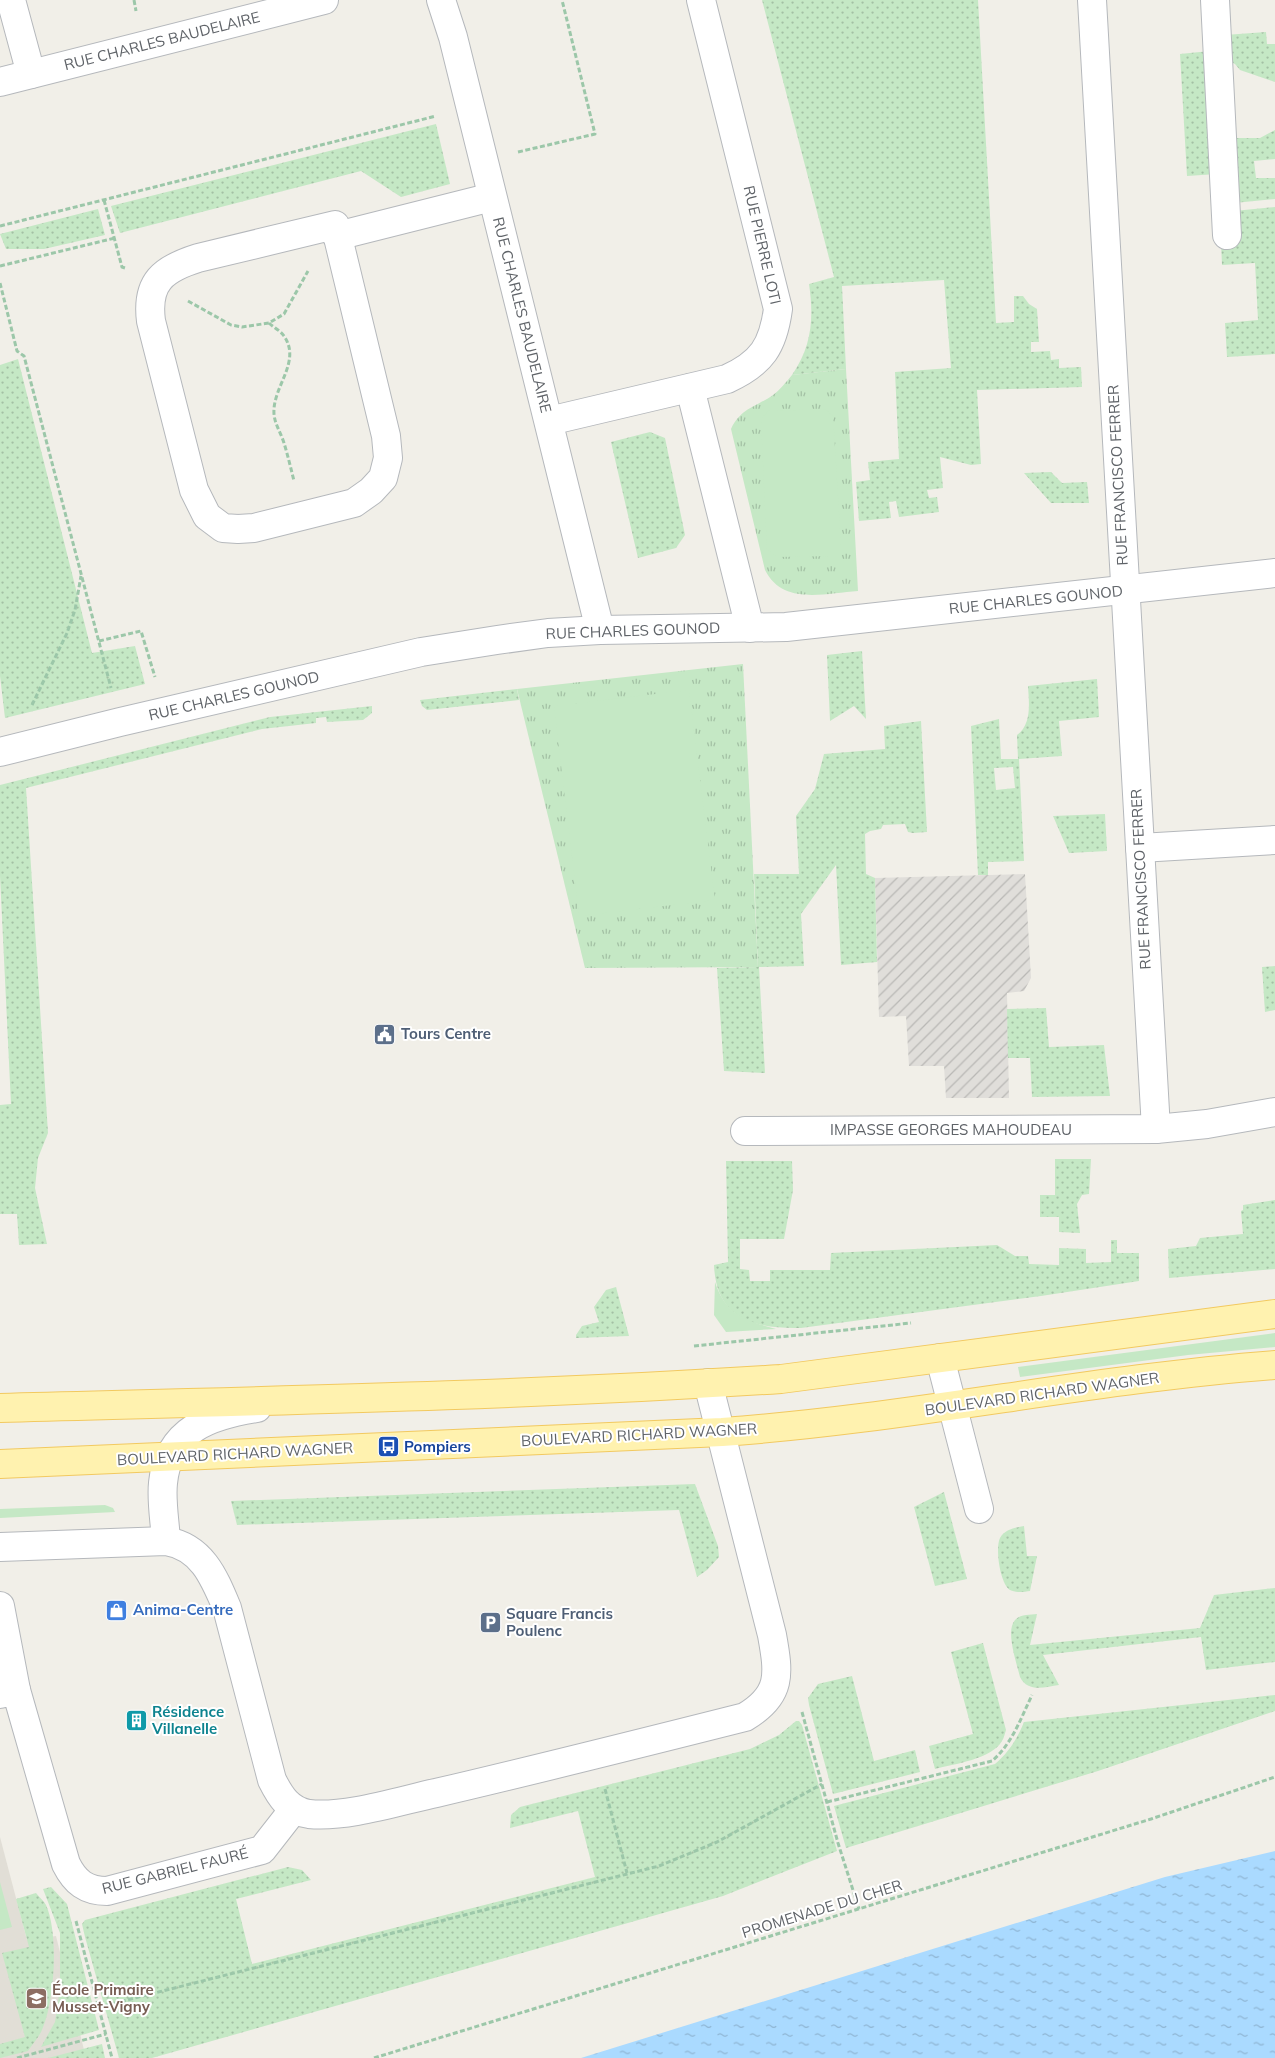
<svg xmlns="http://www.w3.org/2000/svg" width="1275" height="2058" viewBox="0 0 1275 2058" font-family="Mulish,sans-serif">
<defs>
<pattern id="industrial-furrows" width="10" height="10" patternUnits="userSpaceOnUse" patternTransform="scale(1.25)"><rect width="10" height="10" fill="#e0deda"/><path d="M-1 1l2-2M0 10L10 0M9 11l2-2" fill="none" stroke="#b9b8b5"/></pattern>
<pattern id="grass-dots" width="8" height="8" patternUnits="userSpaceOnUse" patternTransform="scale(1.25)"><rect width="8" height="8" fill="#c5e8c5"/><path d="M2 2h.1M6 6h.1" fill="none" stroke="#a3c0a4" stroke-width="1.8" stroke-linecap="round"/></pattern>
<pattern id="park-tufts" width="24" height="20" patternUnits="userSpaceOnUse" patternTransform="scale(1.25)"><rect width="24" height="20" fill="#c5e8c5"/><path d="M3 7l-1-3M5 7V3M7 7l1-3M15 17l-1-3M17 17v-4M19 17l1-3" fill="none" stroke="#a3c0a4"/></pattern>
<pattern id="water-ripples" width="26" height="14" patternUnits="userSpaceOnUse" patternTransform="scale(1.25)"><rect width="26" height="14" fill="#aadaff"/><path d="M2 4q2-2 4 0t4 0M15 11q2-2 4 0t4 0" fill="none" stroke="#8eb4d2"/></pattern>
</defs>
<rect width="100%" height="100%" fill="#f1efe8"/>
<path fill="url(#industrial-furrows)" d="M 1025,874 L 1031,978 L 1024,991 L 1007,993 L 1009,1098 L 946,1098 L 944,1066 L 909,1066 L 906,1016 L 879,1017 L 875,878 Z"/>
<path fill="#e1ded6" d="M 0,1837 L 27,1940 L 56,1936 L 86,2058 L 0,2058 Z"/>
<g fill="url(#grass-dots)" fill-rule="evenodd">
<path d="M 762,0 L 978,0 L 996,323 L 1014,322 L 1014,296 L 1023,296 L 1029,304 L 1037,309 L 1039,342 L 1031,342 L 1031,352 L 1050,351 L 1051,360 L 1059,359 L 1059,368 L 1081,367 L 1082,387 L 977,390 L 981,464 L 971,465 L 940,457 L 943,488 L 927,490 L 929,498 L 937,497 L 939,512 L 899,517 L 896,501 L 889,502 L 891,518 L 859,521 L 856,482 L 870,480 L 868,462 L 899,459 L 895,372 L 951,368 L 944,280 L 842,286 L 846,369 L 792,375 C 812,346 814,318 809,284 L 834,277 Z"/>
<path d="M 1266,32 L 1267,44 L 1275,44 L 1275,82 L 1240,70 L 1235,64 L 1226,60 L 1225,35 Z"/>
<path d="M 1210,51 L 1217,174 L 1187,176 L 1180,54 Z"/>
<path d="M 436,124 L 450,184 L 401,197 L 361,171 L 120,233 L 111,206 Z"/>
<path d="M 1275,130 L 1275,159 L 1254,161 L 1256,178 L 1275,178 L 1275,199 L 1234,203 L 1230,138 L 1260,138 Z"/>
<path d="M 1275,207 L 1275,354 L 1227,357 L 1225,323 L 1258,320 L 1255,263 L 1222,265 L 1221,242 L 1234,211 Z"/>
<path d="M 98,209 L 105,235 L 44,249 L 6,249 L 0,234 Z"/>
<path d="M 18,359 L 92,653 L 135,646 L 145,684 L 5,718 L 0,676 L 0,365 Z"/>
<path d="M 650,432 L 665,438 L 685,535 L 676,548 L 638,558 L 611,442 Z"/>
<path d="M 1051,472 L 1062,483 L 1087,482 L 1089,503 L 1051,503 L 1024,473 Z"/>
<path d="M 862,651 L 866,719 L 854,706 L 830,721 L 827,655 Z"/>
<path d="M 1097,679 L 1099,717 L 1059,721 L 1062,756 L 1019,759 L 1024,861 L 988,862 L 988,875 L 978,875 L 971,726 L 999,719 L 1001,759 L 1018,759 L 1017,735 C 1032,724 1029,703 1028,686 ZM 1013,767 L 1015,788 L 996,790 L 994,768 Z"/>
<path d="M 517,689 L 519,700 L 427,710 L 422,706 L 420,700 Z"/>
<path d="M 372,706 L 372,713 L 363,720 L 327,722 L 326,717 L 316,718 L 316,723 L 262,729 L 26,788 L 48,1133 L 38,1158 L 35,1188 L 47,1244 L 19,1245 L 17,1214 L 0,1214 L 0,1105 L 11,1104 L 0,876 L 0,785 L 270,717 Z"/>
<path d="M 921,721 L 927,832 L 913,833 L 908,832 L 905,824 L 883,825 L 881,829 L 870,831 L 865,834 L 866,874 L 875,878 L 877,962 L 841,965 L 836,865 L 801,914 L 804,966 L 759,967 L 765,1073 L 724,1071 L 717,968 L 758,967 L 754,874 L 799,874 L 796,816 L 815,789 L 824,754 L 885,749 L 884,726 Z"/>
<path d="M 1105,814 L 1107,851 L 1069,853 L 1053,816 Z"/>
<path d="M 1275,966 L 1275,1010 L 1265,1012 L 1262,967 Z"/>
<path d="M 1046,1008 L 1049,1047 L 1104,1045 L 1110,1096 L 1032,1097 L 1030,1058 L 1008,1058 L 1007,1009 Z"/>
<path d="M 1055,1159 L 1091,1159 L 1089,1194 L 1082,1195 L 1077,1204 L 1080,1233 L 1059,1232 L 1059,1217 L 1040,1217 L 1040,1195 L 1055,1195 Z"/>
<path d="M 726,1161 L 792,1161 L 793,1190 L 784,1239 L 740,1239 L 740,1269 L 749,1270 L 750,1281 L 770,1281 L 770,1270 L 830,1270 L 831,1253 L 997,1245 L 1015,1256 L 1028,1256 L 1029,1264 L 1059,1265 L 1059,1248 L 1086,1249 L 1086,1263 L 1111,1262 L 1111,1240 L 1117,1240 L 1117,1253 L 1139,1253 L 1139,1281 L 1041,1296 L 801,1328 C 754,1329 716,1319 714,1265 L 728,1262 Z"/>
<path d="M 1275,1200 L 1275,1269 L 1169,1278 L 1168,1249 L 1196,1246 L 1200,1238 L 1243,1234 L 1241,1211 L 1243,1210 L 1243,1205 Z"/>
<path d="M 616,1287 L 629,1336 L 576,1338 L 576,1335 L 582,1326 L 599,1322 L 594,1307 L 606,1290 Z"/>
<path d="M 695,1484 L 718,1546 L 719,1557 L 707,1570 L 697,1577 L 679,1510 L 237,1525 L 231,1501 Z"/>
<path d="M 944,1492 L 967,1579 L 935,1586 L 914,1507 Z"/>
<path d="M 1024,1526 L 1027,1556 L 1037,1556 L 1030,1591 C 1024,1592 1016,1593 1010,1590 C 1000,1584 995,1548 1000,1538 C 1005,1529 1015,1528 1024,1526 Z"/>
<path d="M 1275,1588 L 1275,1662 L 1206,1670 L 1201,1637 L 1043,1655 L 1059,1685 C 1045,1687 1028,1693 1020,1677 C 1017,1664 1005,1631 1015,1620 C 1020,1614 1030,1615 1037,1614 L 1030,1645 L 1200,1628 L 1214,1595 Z"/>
<path d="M 983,1643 L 1006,1730 C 1005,1733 1004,1738 1002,1741 C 992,1759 954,1764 935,1769 L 929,1746 L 973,1734 L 951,1652 Z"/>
<path d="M 852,1676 L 874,1761 L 915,1750 L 920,1772 L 833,1794 L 809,1705 L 808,1698 L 818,1684 Z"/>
<path d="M 1275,1695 L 1275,1711 L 1098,1771 L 846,1848 L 834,1806 L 995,1764 C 1009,1752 1017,1739 1024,1722 Z"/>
<path d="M 796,1721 L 799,1721 L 802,1725 L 837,1851 L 723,1896 L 152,2058 L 119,2058 L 85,1937 L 82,1924 L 85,1920 L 288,1867 L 302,1870 L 311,1880 L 236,1899 L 252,1964 L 595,1877 L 578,1811 L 510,1828 L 511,1815 L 520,1807 L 750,1749 L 779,1735 Z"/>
<path d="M 51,1887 L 67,1904 L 99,2030 L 41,2047 L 55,2022 L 60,1990 L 60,1933 L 43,1889 Z"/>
<path d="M 36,1893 C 39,1897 44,1901 46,1905 C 59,1934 55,2003 41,2032 C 38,2038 32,2045 28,2051 L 0,2058 L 0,2044 L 25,2037 L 2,1953 L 29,1947 L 16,1899 Z"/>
<path d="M 102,2044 L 105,2058 L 48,2058 Z"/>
</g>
<g fill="url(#park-tufts)">
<path d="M 846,369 L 858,591 C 825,593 783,606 765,570 L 731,429 C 741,408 756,407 773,395 C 780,390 786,382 792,375 Z"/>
<path d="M 743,664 L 758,967 L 585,968 L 517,689 Z"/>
</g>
<g fill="#c5e8c5">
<path d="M 825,409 L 833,416 L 841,547 L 832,556 L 777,557 L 767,549 L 761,419 L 768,411 Z"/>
<path d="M 689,690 L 715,900 L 579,916 L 554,706 Z"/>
<path d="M 715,1282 C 726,1315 744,1320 776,1329 L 726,1332 L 714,1315 Z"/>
<path d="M 1275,1333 L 1275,1347 L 1188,1355 L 1020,1377 L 1018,1367 Z"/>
<path d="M 105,1505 L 113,1508 L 115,1512 L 0,1518 L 0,1509 Z"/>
<path d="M 0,1882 L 12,1927 L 0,1930 Z"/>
</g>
<path fill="url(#water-ripples)" d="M 1275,1851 L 1275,2058 L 581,2058 L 1165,1877 Z"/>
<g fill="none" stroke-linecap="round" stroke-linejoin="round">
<defs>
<g id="minor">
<path d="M 11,0 L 31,74"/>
<path d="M 441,0 L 453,37 L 600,630"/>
<path d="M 1092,0 L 1156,1129"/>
<path d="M 1215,0 L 1227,235"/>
<path d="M 0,82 L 324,0"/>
<path d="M 335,225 L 386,436 L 388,458 L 383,478 L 371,491 L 354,503 L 254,528 L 238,529 L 223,528 L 207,516 L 194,490 L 151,321 C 146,282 163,269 198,258 Z"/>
<path d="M 337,236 L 492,197"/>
<path d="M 690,388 L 750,628"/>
<path d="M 549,421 L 727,379 C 762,363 773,346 778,309 L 701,0"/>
<path d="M 0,752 L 120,722 L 421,652 L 497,640 L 548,633 L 600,630 L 786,627 L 1275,573"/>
<path d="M 1140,848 L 1275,840"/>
<path d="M 745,1131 L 1156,1129 L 1207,1124 L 1275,1112"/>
<path d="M 940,1358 L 979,1509"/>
<path d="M 166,1541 C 165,1522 161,1501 163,1483 C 168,1429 211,1415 257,1408"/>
<path d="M 0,1547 L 166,1541 C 202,1547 214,1577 227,1608 L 272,1780 C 280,1796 289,1811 309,1814 C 346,1818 399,1801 436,1793 C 539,1769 642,1743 745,1717 C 782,1695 779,1674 772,1635 L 708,1383"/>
<path d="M 0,1606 L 16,1690"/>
<path d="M 0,1694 L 16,1690 L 66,1864 C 75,1882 86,1891 107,1891 L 262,1850 L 294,1809"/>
</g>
<g id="major">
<path d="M 0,1408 C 260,1401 521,1396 781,1379 L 1275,1314"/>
<path d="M 0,1464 L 722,1432 C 907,1419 1090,1379 1275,1365"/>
</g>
</defs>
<use href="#minor" stroke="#b5b8bc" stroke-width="30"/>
<use href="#major" stroke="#f2c960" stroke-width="30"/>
<g stroke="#9cc7a9" stroke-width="3" stroke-dasharray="5 2.5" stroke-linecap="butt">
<path d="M 134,0 L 136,11"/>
<path d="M 518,152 L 595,134 L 562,0"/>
<path d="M 104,200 L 122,267 L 125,268"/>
<path d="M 0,226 L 436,116"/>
<path d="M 0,266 L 115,238"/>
<path d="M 0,283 L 17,351 L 24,356 L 111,688"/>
<path d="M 188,301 L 231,325 L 242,327 L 269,323 L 284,314 L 308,271"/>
<path d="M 269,323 C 273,327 281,331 284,336 C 302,362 272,387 274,414 C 275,425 281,433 284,443 C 288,456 291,469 294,481"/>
<path d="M 99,641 L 141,631 L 155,677"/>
<path d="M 32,705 L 67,633 L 75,610 L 81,576"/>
<path d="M 694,1346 L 911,1323"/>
<path d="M 802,1712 L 838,1843 L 859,1909"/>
<path d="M 605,1789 L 627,1873"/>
<path d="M 827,1802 L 992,1761 C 1012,1744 1021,1718 1032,1695"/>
<path d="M 76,1921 L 112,2058"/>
<path d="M 99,2007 L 659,1866 L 717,1842 L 822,1784"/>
<path d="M 17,2058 L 106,2034"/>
<path d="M 374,2058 L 1151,1819 L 1275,1777"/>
</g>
<use href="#minor" stroke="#fff" stroke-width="28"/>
<use href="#major" stroke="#fff2af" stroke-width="28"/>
</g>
<defs>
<symbol id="civic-square" viewBox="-11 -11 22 22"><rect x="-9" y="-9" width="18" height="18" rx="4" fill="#5c6f8a" stroke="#fff"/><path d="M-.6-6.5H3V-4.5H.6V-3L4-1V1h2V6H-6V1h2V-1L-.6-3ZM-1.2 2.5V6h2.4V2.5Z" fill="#fff"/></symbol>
<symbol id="bus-square" viewBox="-11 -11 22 22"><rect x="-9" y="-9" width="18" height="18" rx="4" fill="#1a4fb4" stroke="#fff"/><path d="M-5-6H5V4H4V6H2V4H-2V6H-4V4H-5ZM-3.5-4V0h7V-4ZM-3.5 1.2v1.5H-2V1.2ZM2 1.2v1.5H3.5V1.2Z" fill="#fff"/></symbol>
<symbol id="shop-square" viewBox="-11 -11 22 22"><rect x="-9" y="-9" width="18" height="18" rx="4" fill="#3f7fe0" stroke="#fff"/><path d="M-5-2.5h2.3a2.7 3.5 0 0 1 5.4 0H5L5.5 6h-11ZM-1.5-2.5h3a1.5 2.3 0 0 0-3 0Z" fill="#fff"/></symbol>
<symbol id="parking-square" viewBox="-11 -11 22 22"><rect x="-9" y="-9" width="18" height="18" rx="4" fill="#5c6f8a" stroke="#fff"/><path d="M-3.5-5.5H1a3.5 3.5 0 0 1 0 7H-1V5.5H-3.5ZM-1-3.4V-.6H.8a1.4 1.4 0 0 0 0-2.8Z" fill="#fff"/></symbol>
<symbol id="building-square" viewBox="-11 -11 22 22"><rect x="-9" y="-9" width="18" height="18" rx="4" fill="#0f9aa8" stroke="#fff"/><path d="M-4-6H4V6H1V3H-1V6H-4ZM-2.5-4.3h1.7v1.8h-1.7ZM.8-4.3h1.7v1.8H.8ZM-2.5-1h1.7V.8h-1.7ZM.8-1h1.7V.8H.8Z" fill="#fff"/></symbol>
<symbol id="school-square" viewBox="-11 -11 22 22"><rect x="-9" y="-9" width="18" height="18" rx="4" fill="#8d6e63" stroke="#fff"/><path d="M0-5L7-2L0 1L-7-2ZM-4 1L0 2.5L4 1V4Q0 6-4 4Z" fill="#fff"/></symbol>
</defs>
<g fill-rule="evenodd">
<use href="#civic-square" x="372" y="1022" width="25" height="25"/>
<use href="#bus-square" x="376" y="1434" width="25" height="25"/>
<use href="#shop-square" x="104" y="1598" width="25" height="25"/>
<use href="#parking-square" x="478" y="1610" width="25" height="25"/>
<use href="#building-square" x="124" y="1708" width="25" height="25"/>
<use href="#school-square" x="24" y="1986" width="25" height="25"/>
</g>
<g text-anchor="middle" stroke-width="4" stroke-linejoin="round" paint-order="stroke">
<g font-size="15" fill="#5f6368" stroke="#fff">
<text transform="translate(162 41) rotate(-14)" y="5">RUE CHARLES BAUDELAIRE</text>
<text transform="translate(762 245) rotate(77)" y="5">RUE PIERRE LOTI</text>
<text transform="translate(522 315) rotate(76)" y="5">RUE CHARLES BAUDELAIRE</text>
<text transform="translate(1118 475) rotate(-93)" y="5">RUE FRANCISCO FERRER</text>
<text transform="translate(1036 600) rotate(-6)" y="5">RUE CHARLES GOUNOD</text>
<text transform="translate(633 631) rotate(-2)" y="5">RUE CHARLES GOUNOD</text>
<text transform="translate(234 696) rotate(-13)" y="5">RUE CHARLES GOUNOD</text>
<text transform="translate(1141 879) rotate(-93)" y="5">RUE FRANCISCO FERRER</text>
<text x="951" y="1135">IMPASSE GEORGES MAHOUDEAU</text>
<text transform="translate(1042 1394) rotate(-8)" y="5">BOULEVARD RICHARD WAGNER</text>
<text transform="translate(639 1435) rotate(-3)" y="5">BOULEVARD RICHARD WAGNER</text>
<text transform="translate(235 1454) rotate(-3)" y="5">BOULEVARD RICHARD WAGNER</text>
<text transform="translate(175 1871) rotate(-14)" y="5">RUE GABRIEL FAURÉ</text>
<text transform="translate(822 1909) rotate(-17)" y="5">PROMENADE DU CHER</text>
</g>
<g font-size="15" font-weight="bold" fill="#4e5e75" stroke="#fff" text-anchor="start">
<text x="401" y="1039">Tours Centre</text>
<text x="506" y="1619">Square Francis<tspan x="506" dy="17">Poulenc</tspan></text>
</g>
<g font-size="15" font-weight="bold" fill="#164399" stroke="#fff" text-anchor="start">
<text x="404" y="1452">Pompiers</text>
</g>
<g font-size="15" font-weight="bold" fill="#366cbe" stroke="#fff" text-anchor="start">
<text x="133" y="1615">Anima-Centre</text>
</g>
<g font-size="15" font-weight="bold" fill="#0d838f" stroke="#fff" text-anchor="start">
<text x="152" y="1717">Résidence<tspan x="152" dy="17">Villanelle</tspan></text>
</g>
<g font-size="15" font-weight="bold" fill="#785e54" stroke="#fff" text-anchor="start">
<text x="52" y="1995">École Primaire<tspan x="52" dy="17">Musset-Vigny</tspan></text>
</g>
</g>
</svg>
